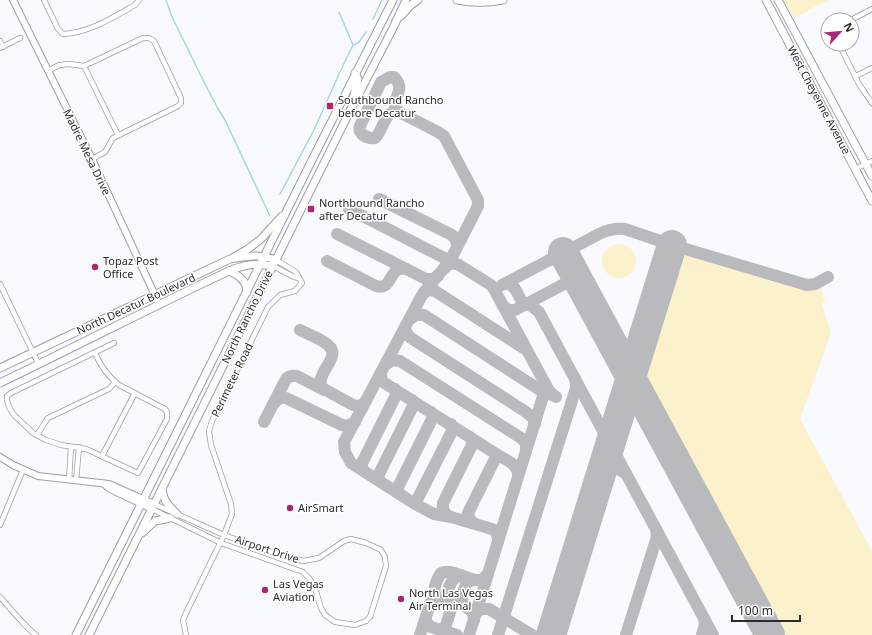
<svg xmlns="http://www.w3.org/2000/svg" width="872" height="635" viewBox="0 0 872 635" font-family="'Noto Sans',sans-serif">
<rect width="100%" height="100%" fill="#f9faff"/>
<g fill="#fbf1cb">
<path d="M 784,0 L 828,0 L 794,18 Z"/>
<circle cx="619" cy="261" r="17"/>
<path d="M 683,252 L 687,252 L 804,289 L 820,286 L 825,301 L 822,304 L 831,333 L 800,419 L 872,551 L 872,635 L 780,635 L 639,376 L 676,259 Z"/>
</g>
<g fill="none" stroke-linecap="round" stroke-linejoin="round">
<g stroke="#a8d5e0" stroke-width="1.5">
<path d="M 166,0 L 172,17 L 204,82 L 217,107 L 225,120 L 270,216"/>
<path d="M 373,19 L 382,0"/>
<path d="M 354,45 L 359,42 L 366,32"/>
<path d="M 280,194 L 314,130 L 339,74 L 353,45 L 339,12"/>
</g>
<g stroke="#b8babe" stroke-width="12">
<path d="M 399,112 C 384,109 384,130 375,138 C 368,139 357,134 360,126 L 381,82 L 390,77 L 394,77 C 409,92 386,100 399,112 L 438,132 L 444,136 L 478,200 L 478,206 L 450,261 L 444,268"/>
<path d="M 379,199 L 452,235 L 456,240 L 457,246"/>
<path d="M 349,209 L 456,264"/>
<path d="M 337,234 L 426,279 L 433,279 L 438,276"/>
<path d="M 549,260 C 560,258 563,260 571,267"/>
<path d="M 327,261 L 376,286 C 394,291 387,266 406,269"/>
<path d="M 506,283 C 515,284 518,295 522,302 L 530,305 L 539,312 L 713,635"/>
<path d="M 502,285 L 599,234 C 607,230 615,228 625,229 L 672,245 L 807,285 L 815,284 L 828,277"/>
<path d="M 424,292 L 430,290 L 435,291 L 525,349"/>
<path d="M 503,306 L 508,310 L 515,310 L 566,283 C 576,282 580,287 585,294"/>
<path d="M 410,319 L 416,315 L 424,315 L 540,390 L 544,393 L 552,395"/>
<path d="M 405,329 L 407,334 L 411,338 L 526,412 L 533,418 L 535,424"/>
<path d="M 300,330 C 308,334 322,339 328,345 C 343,357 314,373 322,388 L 353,405 C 359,407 362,405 366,401"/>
<path d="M 386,364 L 393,360 L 400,361 L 521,438 L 526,443 L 526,451"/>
<path d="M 381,373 L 381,379 L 383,382 L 501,457"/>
<path d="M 274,403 L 280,398 L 286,398 L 342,425 L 347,426 L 355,422"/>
<path d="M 264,422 L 286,379 C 289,376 292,375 297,376 L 324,390"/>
<path d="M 364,471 L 362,467 L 362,463 L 396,395 L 396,393 L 395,389"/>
<path d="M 599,478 C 608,468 616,465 626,474"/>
<path d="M 380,481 L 378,478 L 379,474 L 413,406 L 413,401 L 412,400"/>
<path d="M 400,494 L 397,489 L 432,419 L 432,414 L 431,412"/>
<path d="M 419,506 L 417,504 L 417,500 L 452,431 L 452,428 L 451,424"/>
<path d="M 451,517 C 445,515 442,510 443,503 L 472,445 L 473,442 L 470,437"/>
<path d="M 474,523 L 470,520 L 468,513 L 495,459 L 498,457 L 501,457 C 509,461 519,466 518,476"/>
<path d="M 498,541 L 497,532 L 492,529 L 451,517 L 434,514 L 415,504 L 351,463 L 345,452 L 344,442 L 421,297 C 426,290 443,267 450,264 C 453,263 456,264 459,265 L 491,285 L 494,289 L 548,389 L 551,393 L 556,397"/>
<path d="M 438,599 C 431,592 436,581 441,573 C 457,566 478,592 488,573"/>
<path d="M 450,604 L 453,604 C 451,601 449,599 448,595 C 447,587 453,577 461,575"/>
<path d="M 476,613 L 481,609 L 489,609 L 532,635"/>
<path d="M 426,618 L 426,622 L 431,627 L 457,635"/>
<path d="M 474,620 L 473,612 L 463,605 L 462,601 L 462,596 L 466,584 L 469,581 L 475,580"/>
<path d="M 420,635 L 430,604 L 431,602 L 438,599 L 448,602 L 451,609 L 443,635"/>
<path d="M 469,635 L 544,393 L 546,388 L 545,383"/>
<path d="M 498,635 L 576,388 L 576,384 L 575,378"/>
<path d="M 545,635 L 554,627"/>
<path d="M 626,635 L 656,540 L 657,535 L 656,529"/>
<path d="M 702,635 L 705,625 L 704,618"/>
</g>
<g stroke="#b8babe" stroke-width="30">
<path d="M 563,252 L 770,635"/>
<path d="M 551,635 L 672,245"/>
</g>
<defs>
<g id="street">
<path d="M 44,0 L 58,29 L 63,34 C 89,33 112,18 135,5 L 139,0"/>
<path d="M 851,20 L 872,9"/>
<path d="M 0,41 L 3,47"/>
<path d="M 839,44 L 859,84 L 872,103"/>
<path d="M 0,48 L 20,38"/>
<path d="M 84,66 L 118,135"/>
<path d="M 48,71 L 59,65 L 69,64 L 84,66 L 143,38 L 149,38 L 154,41 L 181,98 L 181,103 L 178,106 L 113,138 L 105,152 L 92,159"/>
<path d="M 856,76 L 872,68"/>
<path d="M 855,169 L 872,161"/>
<path d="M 273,266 L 294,277 L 299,278"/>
<path d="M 0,284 L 39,365"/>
<path d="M 95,353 C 100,365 109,377 119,385 L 165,409 L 167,412 L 167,419 L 138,473 L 86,449 L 61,445 L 46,440 L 33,433 L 14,415 L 9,407 L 7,400 L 7,396 L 11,393 L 114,343"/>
<path d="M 37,435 L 44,424 L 48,418 L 109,389 L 115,382"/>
<path d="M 102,456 L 135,393"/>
<path d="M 69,480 L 71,447"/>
<path d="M 76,481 L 79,447"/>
<path d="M 152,509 L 221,543 L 303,572 L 308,577 L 314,585 L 321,608 L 325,615 L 335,622 L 355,625 L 366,621 L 370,617 L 386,566 L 385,557 L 381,550 L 377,548 L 366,543 L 351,539 L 344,541 L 319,558 L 303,561 L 265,550 L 224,535 L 154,504"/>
<path d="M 0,525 L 23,470"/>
<path d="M 0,597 C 12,610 22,624 36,635"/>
<path d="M 186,635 L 183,620 L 186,613 L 224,535 L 232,514 L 231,504 L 211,445 L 209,431 L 212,421 L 268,307 L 280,295 L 295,291 L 302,283 L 296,272 L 276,260"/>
</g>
<g id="secondary">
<path d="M 13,0 L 92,159 L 159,304"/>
<path d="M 0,457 L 13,465 L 38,476 L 109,484 L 154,504"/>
<path d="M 104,484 L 110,489 L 152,509"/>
</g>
<g id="primary">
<path d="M 457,0 C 472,3 488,3 503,0"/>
<path d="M 766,0 L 872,201"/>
<path d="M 778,0 L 872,176"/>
<path d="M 401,16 L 411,5 L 418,0"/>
<path d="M 353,99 L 358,79 L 355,73"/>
<path d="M 234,257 L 248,249 L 261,239 L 282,216"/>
<path d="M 229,271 C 239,275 247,281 247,292"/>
<path d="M 0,368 L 230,259 C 248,256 259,254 276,260"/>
<path d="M 0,383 C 77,346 152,307 229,271 C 245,264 257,263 273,266"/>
<path d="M 162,489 C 164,502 168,505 177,514"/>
<path d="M 142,533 L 155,521 L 170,518"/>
<path d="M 76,635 L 312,160 L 393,0"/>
<path d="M 89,635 L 350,111 L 393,28 L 406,0"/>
</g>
</defs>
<use href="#street" stroke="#9b9ea9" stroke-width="6"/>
<use href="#secondary" stroke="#9b9ea9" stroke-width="8"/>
<use href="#primary" stroke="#9b9ea9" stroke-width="9"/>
<use href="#street" stroke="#fff" stroke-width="4.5"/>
<use href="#secondary" stroke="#fff" stroke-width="6"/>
<use href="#primary" stroke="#fff" stroke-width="7"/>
</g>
<g fill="#a92671" stroke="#fff" stroke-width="1.5">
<rect x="326" y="102" width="8" height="8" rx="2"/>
<rect x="307" y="205" width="8" height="8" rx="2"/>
<circle cx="95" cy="267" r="4"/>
<circle cx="290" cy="508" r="4"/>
<circle cx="265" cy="590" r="4"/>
<circle cx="401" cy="599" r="4"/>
</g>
<g text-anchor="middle" stroke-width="3" stroke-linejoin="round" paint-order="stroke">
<g font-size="11" fill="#2b2c30" stroke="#fff" text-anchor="start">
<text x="338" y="104">Southbound Rancho<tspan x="338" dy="13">before Decatur</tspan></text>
<text x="319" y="207">Northbound Rancho<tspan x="319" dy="13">after Decatur</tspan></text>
<text x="103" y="265">Topaz Post<tspan x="103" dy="13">Office</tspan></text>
<text x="298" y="512">AirSmart</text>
<text x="273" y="588">Las Vegas<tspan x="273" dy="13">Aviation</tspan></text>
<text x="409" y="597">North Las Vegas<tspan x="409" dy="13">Air Terminal</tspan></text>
</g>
<g font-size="11" fill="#2b2c30" stroke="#fff">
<text transform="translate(819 100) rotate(62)" y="4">West Cheyenne Avenue</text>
<text transform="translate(87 152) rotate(64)" y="4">Madre Mesa Drive</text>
<text transform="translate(136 304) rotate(-25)" y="4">North Decatur Boulevard</text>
<text transform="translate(247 317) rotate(-64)" y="4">North Rancho Drive</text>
<text transform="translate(232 380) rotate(-64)" y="4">Perimeter Road</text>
<text transform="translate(267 549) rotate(18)" y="4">Airport Drive</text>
</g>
</g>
<g transform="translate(840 32) rotate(63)"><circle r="19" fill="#ffffff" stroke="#aaabac"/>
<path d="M0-3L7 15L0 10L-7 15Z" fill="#a92671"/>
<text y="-6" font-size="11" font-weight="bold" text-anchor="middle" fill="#2b2c30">N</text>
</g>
<path d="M732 615v6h68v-6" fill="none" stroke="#2b2c30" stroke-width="2"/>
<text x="738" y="615" font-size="12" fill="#2b2c30" stroke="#ffffff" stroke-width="3" paint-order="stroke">100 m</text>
</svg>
